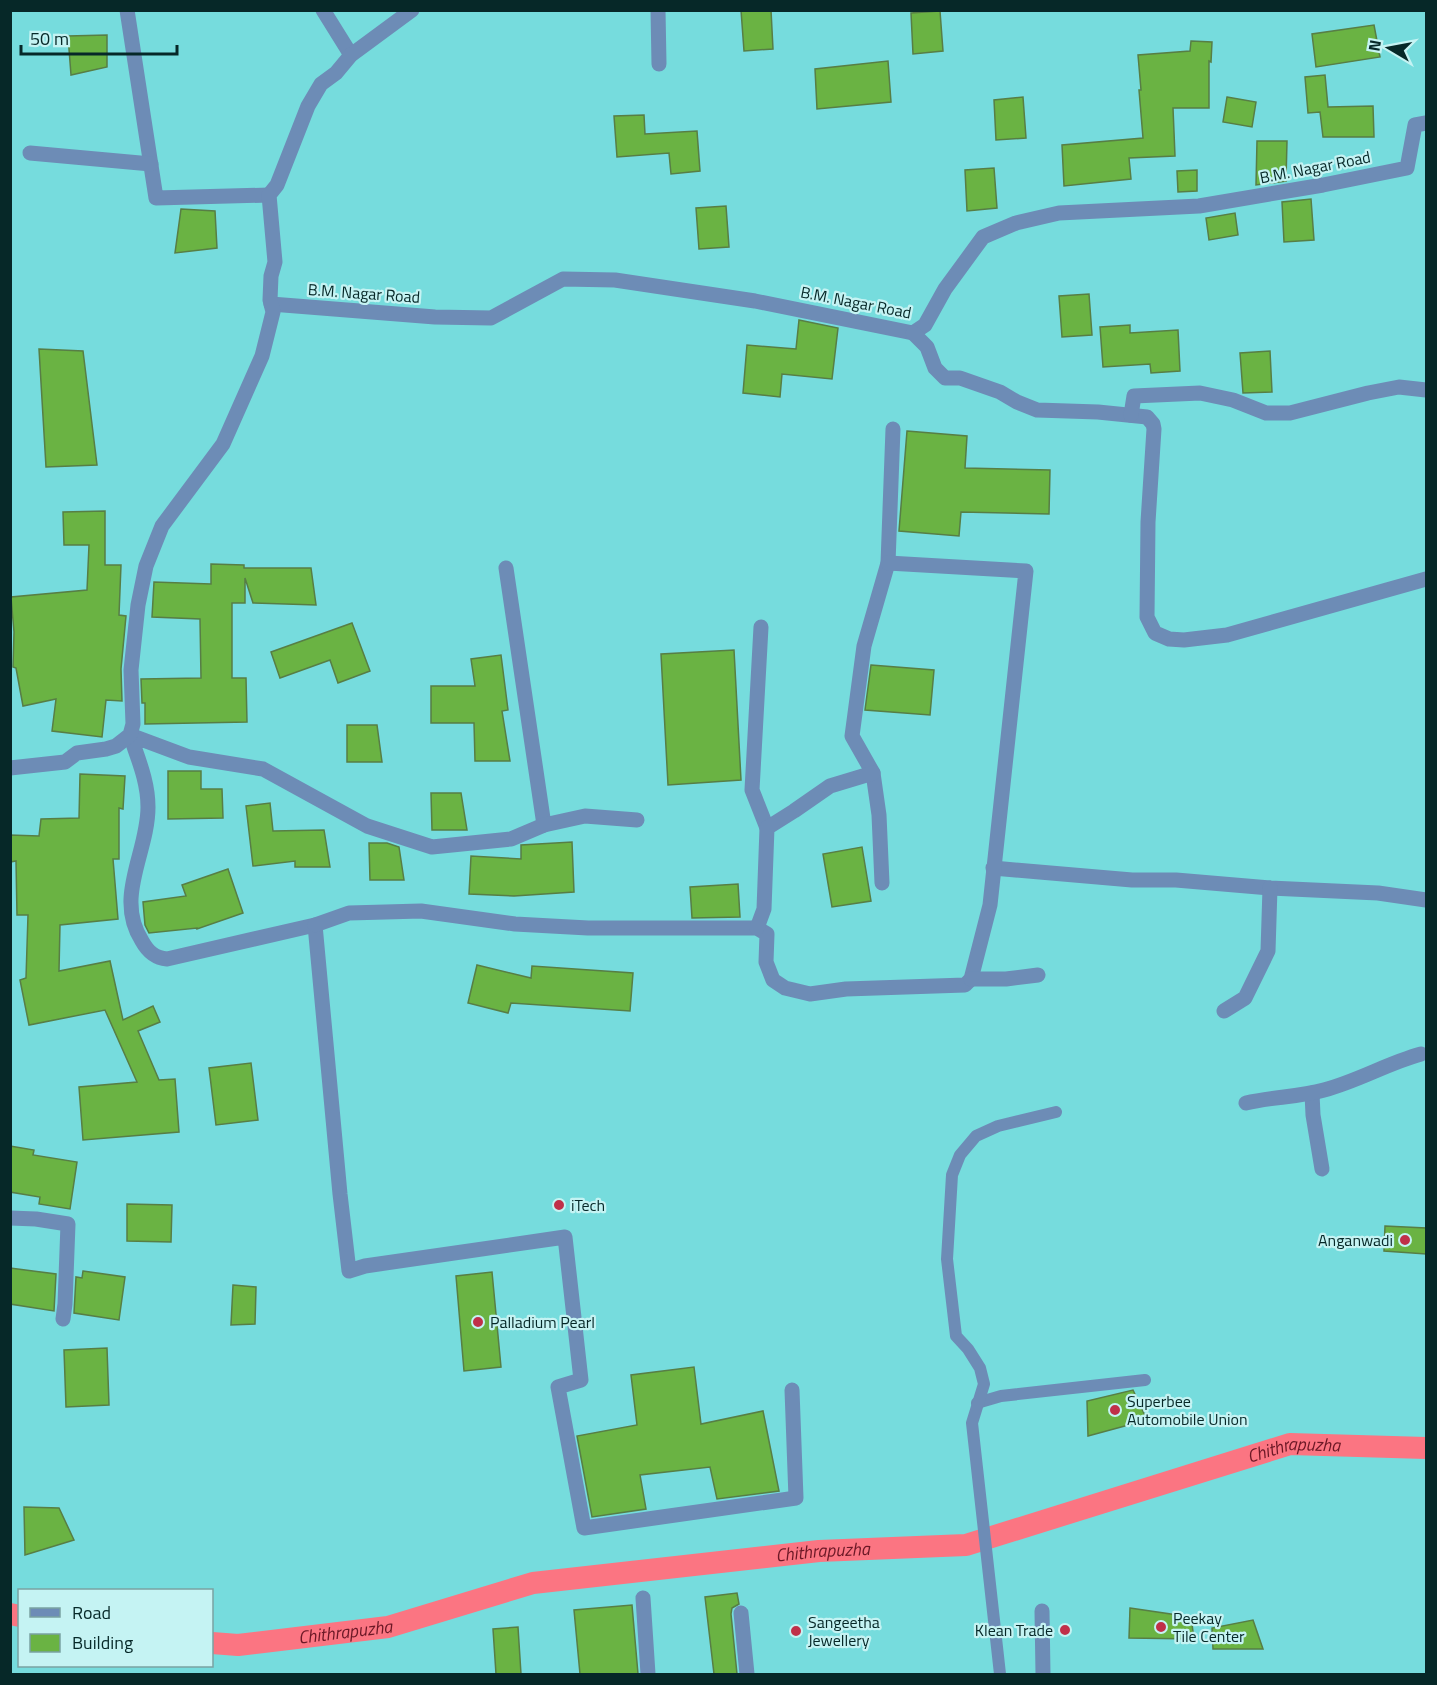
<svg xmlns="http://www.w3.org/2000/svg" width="1437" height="1685" viewBox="0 0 1437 1685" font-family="'Titillium Web',sans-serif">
<rect width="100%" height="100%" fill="#76dcdd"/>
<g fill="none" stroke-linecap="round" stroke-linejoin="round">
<g stroke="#fb7582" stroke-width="22">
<path d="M 10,1614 L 20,1616"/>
<path id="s1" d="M 212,1643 L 238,1645 L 388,1627 L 533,1583 L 819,1551 L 966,1545 L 1290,1444 L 1426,1448"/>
</g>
</g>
<g fill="#6ab343" stroke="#577e45" stroke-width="1.5">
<path d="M 741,10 L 771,10 L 773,49 L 744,51 Z"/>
<path d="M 940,11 L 943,51 L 913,54 L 911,13 Z"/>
<path d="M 1374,25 L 1380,57 L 1316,67 L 1312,34 Z"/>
<path d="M 107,35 L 107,67 L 71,75 L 68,36 Z"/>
<path d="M 1191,41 L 1212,42 L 1211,62 L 1209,61 L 1209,108 L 1173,108 L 1175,156 L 1129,158 L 1131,179 L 1064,186 L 1062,145 L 1143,138 L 1139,90 L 1141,90 L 1138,55 L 1190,51 Z"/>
<path d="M 888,61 L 891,102 L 817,109 L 815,69 Z"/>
<path d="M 1325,75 L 1328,107 L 1373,106 L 1374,137 L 1323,137 L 1320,112 L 1308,113 L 1305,77 Z"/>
<path d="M 1023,97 L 1026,138 L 996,140 L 994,100 Z"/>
<path d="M 1227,97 L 1256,102 L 1252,127 L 1223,122 Z"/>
<path d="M 644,115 L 645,134 L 697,131 L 700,171 L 671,174 L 669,153 L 617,157 L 614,116 Z"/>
<path d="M 1257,141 L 1287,141 L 1286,181 L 1256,185 Z"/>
<path d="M 994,168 L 997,208 L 967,211 L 965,170 Z"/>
<path d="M 1197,170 L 1197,191 L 1178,192 L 1177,171 Z"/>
<path d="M 1311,199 L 1314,240 L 1284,242 L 1282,202 Z"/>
<path d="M 726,206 L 729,247 L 699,249 L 696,208 Z"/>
<path d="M 181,209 L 215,211 L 217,248 L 175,253 Z"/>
<path d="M 1235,213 L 1238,235 L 1209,240 L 1206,218 Z"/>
<path d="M 1089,294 L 1092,335 L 1062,337 L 1059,296 Z"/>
<path d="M 799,320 L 838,328 L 832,379 L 782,374 L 780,397 L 743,393 L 747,345 L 796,349 Z"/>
<path d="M 1130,325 L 1130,333 L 1178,330 L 1180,371 L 1151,373 L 1150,364 L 1103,367 L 1100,327 Z"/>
<path d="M 39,349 L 83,351 L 97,465 L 46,467 Z"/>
<path d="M 1270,351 L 1272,392 L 1243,393 L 1240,353 Z"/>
<path d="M 907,431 L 967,436 L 965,468 L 1050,470 L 1049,514 L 961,512 L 959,536 L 899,531 Z"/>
<path d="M 105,511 L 105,565 L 121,565 L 119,615 L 126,616 L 121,669 L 122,701 L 106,700 L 102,737 L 52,731 L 56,699 L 23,706 L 16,668 L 13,667 L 14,632 L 11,597 L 87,590 L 89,545 L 64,545 L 63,512 Z"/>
<path d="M 211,564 L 244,565 L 244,568 L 311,568 L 316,605 L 253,603 L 245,578 L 245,603 L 232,603 L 232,678 L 246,678 L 247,722 L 145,724 L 145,703 L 142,703 L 141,679 L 201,678 L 200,619 L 152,617 L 154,582 L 211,584 Z"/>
<path d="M 352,623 L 370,671 L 338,683 L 330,660 L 280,678 L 271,652 Z"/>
<path d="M 734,650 L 741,780 L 668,785 L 661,654 Z"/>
<path d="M 501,655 L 508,710 L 502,711 L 510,761 L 475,761 L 474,723 L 431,723 L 431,686 L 475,686 L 471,659 Z"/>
<path d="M 871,665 L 934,670 L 930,715 L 865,710 Z"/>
<path d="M 347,725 L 377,725 L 382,762 L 347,762 Z"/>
<path d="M 168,771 L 201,771 L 201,789 L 222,789 L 223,818 L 168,819 Z"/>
<path d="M 80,774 L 125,776 L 123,809 L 119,808 L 119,859 L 113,859 L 118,919 L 60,925 L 59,971 L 110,961 L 123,1020 L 153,1006 L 160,1022 L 138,1031 L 159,1080 L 175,1079 L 179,1132 L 83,1140 L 79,1087 L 137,1082 L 105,1010 L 29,1025 L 20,980 L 26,978 L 28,915 L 17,915 L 16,861 L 10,862 L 10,835 L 39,836 L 41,819 L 79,818 Z"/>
<path d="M 431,793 L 461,793 L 467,830 L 432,830 Z"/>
<path d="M 270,803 L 273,831 L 324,830 L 330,867 L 295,867 L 295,861 L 253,866 L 246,806 Z"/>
<path d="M 572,842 L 574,892 L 514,896 L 469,894 L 471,856 L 521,859 L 521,845 Z"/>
<path d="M 369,843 L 387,843 L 399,847 L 404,880 L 370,880 Z"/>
<path d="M 862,847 L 871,901 L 832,907 L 823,854 Z"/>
<path d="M 228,869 L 243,913 L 197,929 L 197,928 L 149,933 L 145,925 L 143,902 L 186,896 L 182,885 Z"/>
<path d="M 738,884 L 740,917 L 692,918 L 690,887 Z"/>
<path d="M 477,965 L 531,978 L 532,966 L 633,973 L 630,1011 L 511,1003 L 508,1013 L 468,1003 Z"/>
<path d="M 251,1063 L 258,1120 L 216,1125 L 209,1068 Z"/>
<path d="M 10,1146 L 34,1150 L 33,1155 L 77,1162 L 70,1209 L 39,1204 L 40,1197 L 10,1192 Z"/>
<path d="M 127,1204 L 172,1205 L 171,1242 L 127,1241 Z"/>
<path d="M 1385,1226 L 1426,1228 L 1426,1254 L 1384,1251 Z"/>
<path d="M 10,1268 L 56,1274 L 54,1311 L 10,1304 Z"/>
<path d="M 83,1271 L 125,1277 L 119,1320 L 74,1313 L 76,1277 L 82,1278 Z"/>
<path d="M 492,1272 L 501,1367 L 464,1371 L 456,1276 Z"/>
<path d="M 233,1285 L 256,1287 L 255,1324 L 231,1325 Z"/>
<path d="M 107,1348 L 109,1405 L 66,1407 L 64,1350 Z"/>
<path d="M 694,1367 L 701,1424 L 763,1411 L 779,1491 L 717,1499 L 710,1467 L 640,1475 L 646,1509 L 592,1517 L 577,1436 L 637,1425 L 631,1375 Z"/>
<path d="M 1133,1390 L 1147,1420 L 1088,1436 L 1087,1401 Z"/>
<path d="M 24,1507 L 59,1508 L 74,1540 L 25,1555 Z"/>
<path d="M 737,1593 L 739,1604 L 732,1608 L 731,1614 L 737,1674 L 714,1674 L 705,1597 Z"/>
<path d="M 632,1605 L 638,1674 L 580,1674 L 574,1610 Z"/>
<path d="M 1130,1608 L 1191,1617 L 1194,1639 L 1129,1638 Z"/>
<path d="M 1253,1620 L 1263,1649 L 1213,1649 L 1212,1628 Z"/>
<path d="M 518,1627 L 521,1674 L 496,1674 L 493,1629 Z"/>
</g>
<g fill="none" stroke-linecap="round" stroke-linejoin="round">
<g stroke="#6d8cb6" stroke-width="12">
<path d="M 977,1403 L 1001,1396 L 1145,1380"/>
<path d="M 1000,1674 L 972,1423 L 984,1384 L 980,1368 L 968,1349 L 956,1336 L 947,1259 L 952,1175 L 960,1155 L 976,1136 L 998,1126 L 1056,1112"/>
</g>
<g stroke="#6d8cb6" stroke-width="15">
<path d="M 127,10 L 156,198 L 269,195"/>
<path d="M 323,10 L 351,55"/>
<path d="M 658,10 L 659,64"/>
<path d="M 30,153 L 151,164"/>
<path d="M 271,304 L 435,317 L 491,318 L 563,279 L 615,280 L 755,301 L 913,333 L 925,325 L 945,289 L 983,237 L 1016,223 L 1059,213 L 1199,206 L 1323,185 L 1407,168 L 1415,125 L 1426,123"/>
<path d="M 913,333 L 927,347 L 935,368 L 945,378 L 960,378 L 1000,392 L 1017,402 L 1037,410 L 1098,412 L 1147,417 L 1153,424 L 1154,429 L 1148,522 L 1147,617 L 1155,633 L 1169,639 L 1184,640 L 1227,635 L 1426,579"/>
<path d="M 1131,415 L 1134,396 L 1200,393 L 1233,400 L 1266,413 L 1290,413 L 1368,393 L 1399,387 L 1426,390"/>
<path d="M 506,568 L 544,825"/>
<path d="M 761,627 L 752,790 L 767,828"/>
<path d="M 637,820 L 585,816 L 544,825 L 511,839 L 432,847 L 367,826 L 263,769 L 189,757 L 130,735 C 138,759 148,781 148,807 C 148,853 114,897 142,941 C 148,952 155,958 167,959 L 315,925 L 340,1194 L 349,1271 L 365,1266 L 565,1237 L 581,1380 L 558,1387 L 584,1528 L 796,1498 L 792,1390"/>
<path d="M 993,868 L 1132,880 L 1176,880 L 1270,888 L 1378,893 L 1426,900"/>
<path d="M 882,883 L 879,815 L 873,773 L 852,736 L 864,646 L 888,563 L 893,429"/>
<path d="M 315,925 L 349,913 L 421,911 L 515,924 L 588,928 L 757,928 L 767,934 L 766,962 L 773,980 L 785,988 L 810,994 L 846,989 L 965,985 L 971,979 L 990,905 L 1026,571 L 888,563"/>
<path d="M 757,928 L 764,909 L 767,828 L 794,811 L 830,786 L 873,773"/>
<path d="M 971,979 L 1006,979 L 1038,975"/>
<path d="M 1224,1011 L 1245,998 L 1268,951 L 1270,888"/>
<path d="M 1312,1093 L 1313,1115 L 1322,1169"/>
<path d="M 1246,1103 C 1271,1097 1299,1097 1324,1090 C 1358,1081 1388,1063 1421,1054"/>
<path d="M 10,1218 L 36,1219 L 68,1224 L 65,1304 L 63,1319"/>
<path d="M 643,1598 L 648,1674"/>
<path d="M 1042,1611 L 1043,1674"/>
<path d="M 741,1613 L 747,1674"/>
</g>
<path stroke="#6d8cb6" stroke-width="15" d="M 10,768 L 65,762 L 77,753 L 106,749 L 116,746 L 130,735 L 133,724 L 131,670 L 138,605 L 146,566 L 162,526 L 223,444 L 262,356 L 273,312 L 270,300 L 271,276 L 275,262 L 269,195 L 277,185 L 308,106 L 321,84 L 336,73 L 351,55 L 412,10"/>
</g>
<g fill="#c03049" stroke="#c5f3f3" stroke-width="2">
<circle cx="559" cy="1205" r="6"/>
<circle cx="1405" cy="1240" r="6"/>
<circle cx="478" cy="1322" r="6"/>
<circle cx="1115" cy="1410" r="6"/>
<circle cx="1161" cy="1627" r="6"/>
<circle cx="1065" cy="1630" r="6"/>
<circle cx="796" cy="1631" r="6"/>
</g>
<g text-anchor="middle" stroke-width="4.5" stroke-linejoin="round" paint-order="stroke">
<g font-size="16" fill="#062828" stroke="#c5f3f3">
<text transform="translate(1315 167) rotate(-11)" y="6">B.M. Nagar Road</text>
<text transform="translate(364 293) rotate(4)" y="6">B.M. Nagar Road</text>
<text transform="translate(856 302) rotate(11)" y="6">B.M. Nagar Road</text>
</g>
<g font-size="16" fill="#062828" stroke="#c5f3f3" text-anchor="start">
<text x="571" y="1211">iTech</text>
<text x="1393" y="1246" text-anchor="end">Anganwadi</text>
<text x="490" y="1328">Palladium Pearl</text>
<text x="1127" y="1407">Superbee<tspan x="1127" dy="18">Automobile Union</tspan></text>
<text x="1173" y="1624">Peekay<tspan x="1173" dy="18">Tile Center</tspan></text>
<text x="808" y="1628">Sangeetha<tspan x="808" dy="18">Jewellery</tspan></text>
<text x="1053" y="1636" text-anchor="end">Klean Trade</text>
</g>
<g font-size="18" font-style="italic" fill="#6c1826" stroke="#c5f3f3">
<text dy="6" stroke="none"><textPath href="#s1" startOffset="1106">Chithrapuzha</textPath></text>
<text dy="6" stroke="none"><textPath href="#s1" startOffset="620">Chithrapuzha</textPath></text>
<text dy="6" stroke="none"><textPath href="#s1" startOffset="134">Chithrapuzha</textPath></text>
</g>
</g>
<rect width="1437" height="1685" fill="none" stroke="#062828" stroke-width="24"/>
<rect x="18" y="1589" width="195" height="78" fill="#c5f3f3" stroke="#79a2a2" stroke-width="1.5"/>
<rect x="30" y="1608" width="30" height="9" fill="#6d8cb6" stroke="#79a2a2" stroke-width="1.5"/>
<text x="72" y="1619" font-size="18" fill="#062828">Road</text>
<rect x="30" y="1634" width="30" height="18" fill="#6ab343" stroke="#79a2a2" stroke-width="1.5"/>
<text x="72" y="1649" font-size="18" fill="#062828">Building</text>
<g transform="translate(1389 48) rotate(280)" stroke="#c5f3f3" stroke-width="4.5" paint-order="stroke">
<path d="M0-4.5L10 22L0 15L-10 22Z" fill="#062828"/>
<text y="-9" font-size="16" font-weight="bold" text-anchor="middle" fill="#062828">N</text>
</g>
<path d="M21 45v9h156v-9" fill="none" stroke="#062828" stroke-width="3"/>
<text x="30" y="45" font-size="18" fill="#062828" stroke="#c5f3f3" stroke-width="4.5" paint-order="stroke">50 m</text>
</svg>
